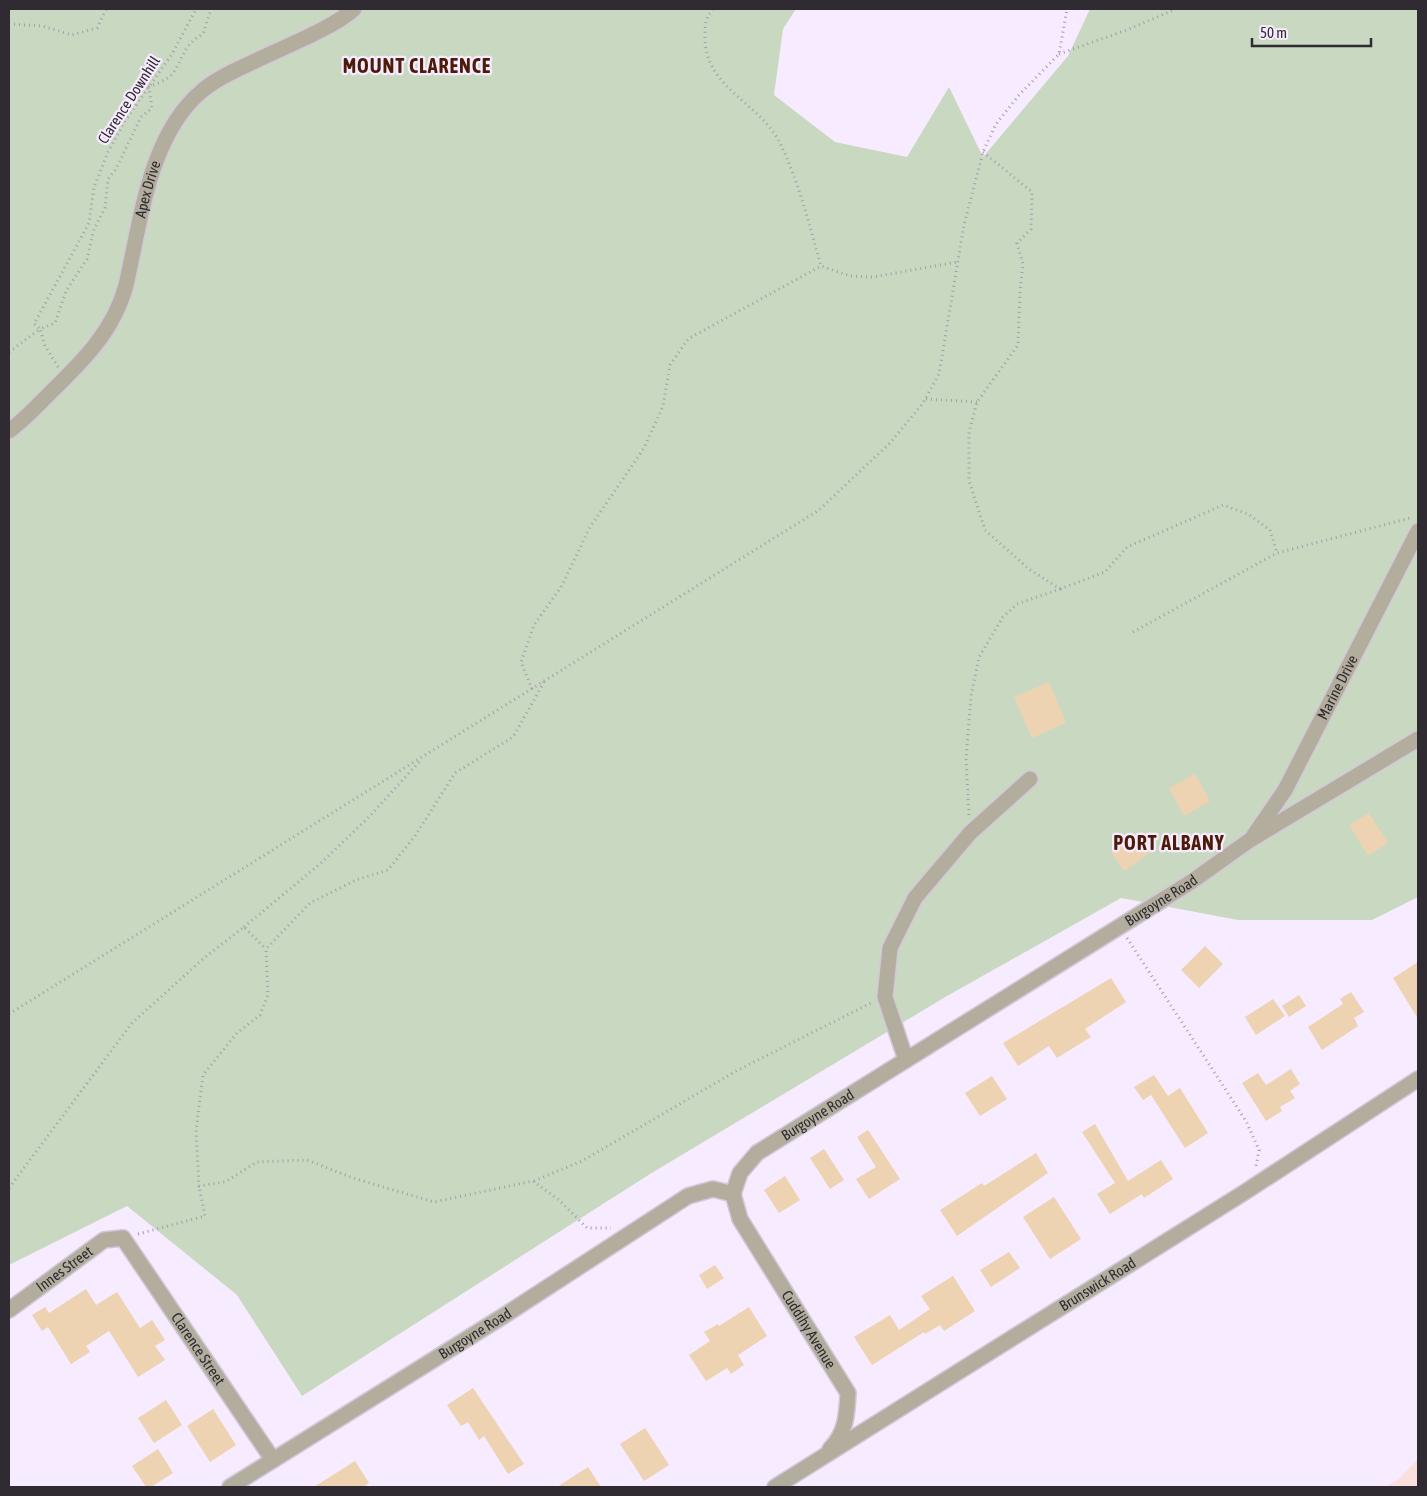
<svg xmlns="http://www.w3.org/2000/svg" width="1427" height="1496" viewBox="0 0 1427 1496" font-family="'Asap Condensed',sans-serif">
<rect width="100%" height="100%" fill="#f7ebff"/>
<path fill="#fadfdd" d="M 1418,1459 L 1418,1487 L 1385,1487 L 1399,1479 Z"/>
<path fill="#c9d9c1" d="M 9,9 L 796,9 L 783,29 L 774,95 L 835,142 L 907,157 L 949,87 L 983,157 L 1068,56 L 1090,9 L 1418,9 L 1418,897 L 1372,920 L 1238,920 L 1121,898 L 947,996 L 650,1174 L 302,1396 L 237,1295 L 127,1206 L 9,1265 Z"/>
<g fill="#edd3b1">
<path d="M 1049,682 L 1066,723 L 1032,738 L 1014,697 Z"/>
<path d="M 1195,774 L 1210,801 L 1184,816 L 1169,788 Z"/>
<path d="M 1369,813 L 1388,843 L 1368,856 L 1349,825 Z"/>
<path d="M 1142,831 L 1155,849 L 1124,871 L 1111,852 Z"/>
<path d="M 1205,946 L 1223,964 L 1199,988 L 1181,970 Z"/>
<path d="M 1418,962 L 1418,1019 L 1393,978 Z"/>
<path d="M 1111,978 L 1126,1002 L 1085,1029 L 1091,1037 L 1057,1058 L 1049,1046 L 1018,1066 L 1003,1043 Z"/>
<path d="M 1351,992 L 1364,1012 L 1354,1018 L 1358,1026 L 1322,1050 L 1308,1027 L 1343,1004 L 1340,999 Z"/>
<path d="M 1299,995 L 1306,1006 L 1289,1017 L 1282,1006 Z"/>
<path d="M 1273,999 L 1285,1016 L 1256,1035 L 1245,1017 Z"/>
<path d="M 1291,1069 L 1300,1084 L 1290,1091 L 1295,1098 L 1280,1107 L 1282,1111 L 1266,1121 L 1242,1083 L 1258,1073 L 1266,1085 Z"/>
<path d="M 1154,1075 L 1168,1096 L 1180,1088 L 1208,1133 L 1185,1148 L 1151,1095 L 1143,1100 L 1134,1087 Z"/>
<path d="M 992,1076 L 1007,1099 L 980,1116 L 965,1093 Z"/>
<path d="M 1095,1124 L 1128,1181 L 1161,1160 L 1173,1179 L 1144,1198 L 1142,1194 L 1110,1214 L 1097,1194 L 1115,1183 L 1082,1132 Z"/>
<path d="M 868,1130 L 900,1179 L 869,1199 L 856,1179 L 876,1167 L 857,1137 Z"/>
<path d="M 824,1149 L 844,1180 L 830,1189 L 810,1158 Z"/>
<path d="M 1036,1153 L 1048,1173 L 957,1236 L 940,1210 L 982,1183 L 984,1186 Z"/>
<path d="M 785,1176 L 800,1200 L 779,1213 L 764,1190 Z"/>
<path d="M 1054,1197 L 1081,1239 L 1050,1259 L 1023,1217 Z"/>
<path d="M 1009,1252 L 1020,1268 L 991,1287 L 980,1270 Z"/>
<path d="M 715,1265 L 724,1278 L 707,1289 L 699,1275 Z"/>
<path d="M 953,1276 L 975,1311 L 944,1331 L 940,1325 L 925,1334 L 924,1332 L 872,1365 L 854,1337 L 890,1315 L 899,1330 L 930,1309 L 921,1296 Z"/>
<path d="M 86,1289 L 96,1305 L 117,1292 L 140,1328 L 152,1320 L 165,1340 L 155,1346 L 165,1360 L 138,1377 L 109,1331 L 86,1346 L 90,1352 L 71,1364 L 48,1327 L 42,1331 L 32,1315 L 45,1307 L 49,1313 Z"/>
<path d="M 749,1307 L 767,1336 L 738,1355 L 744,1365 L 731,1374 L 727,1368 L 706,1381 L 689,1355 L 710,1341 L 704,1332 L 718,1324 L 719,1326 Z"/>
<path d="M 473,1388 L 524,1464 L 508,1474 L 484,1436 L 479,1440 L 468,1422 L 461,1426 L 447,1405 Z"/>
<path d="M 166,1400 L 182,1425 L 154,1443 L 138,1418 Z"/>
<path d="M 213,1409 L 236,1445 L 210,1462 L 187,1426 Z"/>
<path d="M 645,1428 L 669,1465 L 644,1481 L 620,1444 Z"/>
<path d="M 158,1449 L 173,1473 L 151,1487 L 146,1487 L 132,1466 Z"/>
<path d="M 355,1461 L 369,1483 L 363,1487 L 314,1487 Z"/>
<path d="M 588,1467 L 601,1487 L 557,1487 Z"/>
</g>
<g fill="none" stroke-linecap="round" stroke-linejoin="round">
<defs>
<g id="minor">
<path id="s1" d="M 9,431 C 23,421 36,407 49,394 C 82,362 114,331 126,285 C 141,221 149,134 203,90 C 217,78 236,70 253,62 C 283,47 330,30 354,9"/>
<path id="s2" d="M 1254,835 L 1285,790 L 1418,531"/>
<path d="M 906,1060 L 885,997 L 890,948 L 915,898 L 970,833 L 1030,779"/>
<path id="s3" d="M 733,1194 L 740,1173 L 757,1153 L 1191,882 L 1250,840 L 1418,739"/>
<path id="s4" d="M 733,1194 L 740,1219 L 848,1393 C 847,1415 846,1433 830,1449"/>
<path id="s5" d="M 9,1310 L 104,1240 L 123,1238 L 273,1460"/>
<path id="s6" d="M 230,1487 L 505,1315 L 688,1196 L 713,1189 L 733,1194"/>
<path id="s7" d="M 775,1487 L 1245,1192 L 1418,1079"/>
</g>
</defs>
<use href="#minor" stroke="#d3c8da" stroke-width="18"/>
<g stroke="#a59caa" stroke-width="3" stroke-dasharray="1 4" stroke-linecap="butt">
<path d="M 713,9 C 705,19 705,24 705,37 C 704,87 760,103 780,143 C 799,182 809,224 821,266"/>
<path d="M 9,24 L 42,26 L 72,35 L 97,28 L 106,9"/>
<path d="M 1059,54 L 1127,30 L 1176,9"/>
<path d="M 9,352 L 40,329 L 34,324 L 89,223 L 94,187 L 108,152 L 125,121 L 172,54 L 196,9"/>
<path d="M 58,367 L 45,346 L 40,329 L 55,323 L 66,291 L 87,259 L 94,229 L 105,208 L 108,179 L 116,169 L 141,117 L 152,108 L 149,87 C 156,84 168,80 173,73 C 184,57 183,45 203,34 L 211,9"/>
<path d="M 926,399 L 977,402"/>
<path d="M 1060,589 L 1105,572 L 1127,547 L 1223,505 L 1248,514 L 1270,530 L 1277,553"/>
<path d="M 1133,632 L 1277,553 L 1410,518"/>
<path d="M 544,682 L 513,737 L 455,773 L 415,836 L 388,870 L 356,880 L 310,903 L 266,949 L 268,995 L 260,1015 L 237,1033 L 203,1075 L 196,1130 L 199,1186 L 225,1182 L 257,1162 L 307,1160 L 353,1178 L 434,1202 L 533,1181 L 559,1200 L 587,1228 L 611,1228"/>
<path d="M 532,689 L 521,662 L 534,625 L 561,587 L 590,527 L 644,448 L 663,406 L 670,365 L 688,339 L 821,266 L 850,276 L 873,277 L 957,262"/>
<path d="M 969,815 L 966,759 L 971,696 L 979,657 L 1003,617 L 1017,604 L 1060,589 L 1029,569 L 985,530 L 969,481 L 969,432 L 977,402 L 1018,345 L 1020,291 L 1023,264 L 1017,243 L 1031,229 L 1032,192 L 983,152"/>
<path d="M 244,927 L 320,864 L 367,819 L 420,761"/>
<path d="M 1127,938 L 1246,1121 L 1259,1150 L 1256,1166"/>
<path d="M 9,1014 L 819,510 L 890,443 L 923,403 L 939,374 L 964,225 L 983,152 L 996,124 L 1019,95 L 1059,54 L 1067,9"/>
<path d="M 534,1181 L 582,1161 L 738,1070 L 873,1002"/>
<path d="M 9,1188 L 132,1023 L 204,958 L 244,927 L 266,949"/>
<path d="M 138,1234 L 205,1216 L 199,1186"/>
</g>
<use href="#minor" stroke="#b2ad9d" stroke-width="15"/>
</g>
<g text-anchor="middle" stroke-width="4.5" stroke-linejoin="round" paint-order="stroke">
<g font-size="15" fill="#302b32" stroke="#f7ebff">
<text transform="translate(129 100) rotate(-57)" y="5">Clarence Downhill</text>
<text dy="5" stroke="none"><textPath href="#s1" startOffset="288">Apex Drive</textPath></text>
<text dy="5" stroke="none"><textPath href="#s2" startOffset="170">Marine Drive</textPath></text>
<text dy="5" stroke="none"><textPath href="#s3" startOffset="525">Burgoyne Road</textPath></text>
<text dy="5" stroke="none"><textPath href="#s3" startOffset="120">Burgoyne Road</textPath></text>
<text dy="5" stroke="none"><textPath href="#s5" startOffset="69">Innes Street</textPath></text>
<text dy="5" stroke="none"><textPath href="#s7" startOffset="381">Brunswick Road</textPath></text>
<text dy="5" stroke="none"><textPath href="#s4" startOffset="156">Cuddihy Avenue</textPath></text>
<text dy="5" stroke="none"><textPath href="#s6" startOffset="289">Burgoyne Road</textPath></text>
<text dy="5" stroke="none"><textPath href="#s5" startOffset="271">Clarence Street</textPath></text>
</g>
<g font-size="20" font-weight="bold" letter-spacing="1" fill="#4d1c08" stroke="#f7ebff">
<text x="417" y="73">MOUNT CLARENCE</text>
<text x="1169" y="850">PORT ALBANY</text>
</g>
</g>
<rect width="1427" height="1496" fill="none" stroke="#302b32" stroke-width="20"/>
<path d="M1252 38v8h119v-8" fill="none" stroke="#302b32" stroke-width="2.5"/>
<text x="1260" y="38" font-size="15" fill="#302b32" stroke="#f7ebff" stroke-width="4" paint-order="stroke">50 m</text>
</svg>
